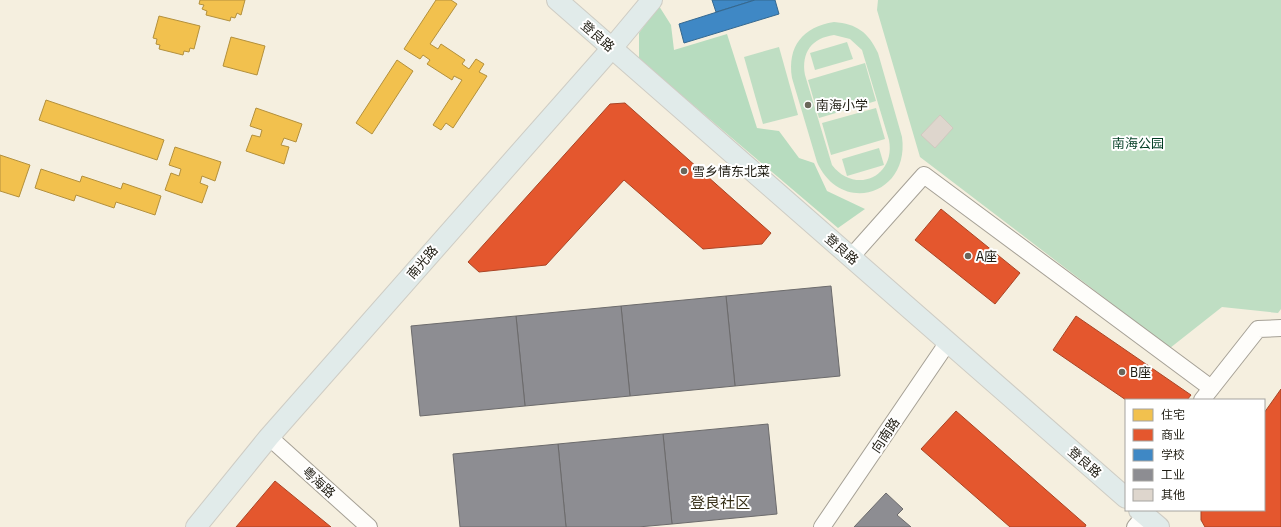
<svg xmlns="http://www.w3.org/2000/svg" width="1281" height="527" viewBox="0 0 1281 527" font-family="'Exo 2','Noto Sans SC',sans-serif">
<rect width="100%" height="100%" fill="#f5efdf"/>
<g fill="#bfdec3" fill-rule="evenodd">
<path d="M 878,0 L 1281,0 L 1281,309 L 1278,313 L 1222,307 L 1170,348 L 920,157 L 877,10 Z"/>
<path d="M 834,22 C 857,24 868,32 878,53 L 902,137 C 910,195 841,216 817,162 L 792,78 C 787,46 803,27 834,22 ZM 834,35 L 850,39 L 862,50 L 889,140 C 896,177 855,195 832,165 L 805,75 C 801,52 812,38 834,35 Z"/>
<path d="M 847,42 L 853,59 L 815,70 L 810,53 Z"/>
<path d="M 779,47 L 798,115 L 763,124 L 744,57 Z"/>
<path d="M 865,63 L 876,101 L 819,118 L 808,80 Z"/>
<path d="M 876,108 L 885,139 L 831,155 L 822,123 Z"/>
<path d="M 879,148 L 884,165 L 847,176 L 842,159 Z"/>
</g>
<path fill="#b7dcbf" d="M 659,6 L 671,25 L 674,50 L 727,34 L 757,128 L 779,131 L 799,158 L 814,163 L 827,191 L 865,209 L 838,228 L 639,59 L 639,33 Z"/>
<g fill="#f2c14e" stroke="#b3903c">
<path d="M 200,0 L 245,0 L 241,15 L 237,13 L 235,18 L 231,17 L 230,21 L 206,15 L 207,11 L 202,9 L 204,5 L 199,4 Z"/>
<path d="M 436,0 L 451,0 L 457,4 L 430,44 L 438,49 L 441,44 L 465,60 L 462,64 L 469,69 L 476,59 L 484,64 L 479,72 L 487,76 L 453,128 L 446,123 L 441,130 L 433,125 L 462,80 L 454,76 L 452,80 L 427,64 L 430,60 L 423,55 L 420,59 L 404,49 Z"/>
<path d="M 159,16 L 200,26 L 194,49 L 190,48 L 189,52 L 184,51 L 183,55 L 159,49 L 160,45 L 156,44 L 157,39 L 153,38 Z"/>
<path d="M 231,37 L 265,46 L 257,75 L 223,66 Z"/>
<path d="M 397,60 L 413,71 L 372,134 L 356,123 Z"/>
<path d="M 46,100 L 164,140 L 157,160 L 39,120 Z"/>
<path d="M 256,108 L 302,124 L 296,142 L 284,138 L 281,145 L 289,147 L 284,164 L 246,151 L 252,135 L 260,137 L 262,130 L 250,126 Z"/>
<path d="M 175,147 L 221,162 L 215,181 L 202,176 L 200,183 L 208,186 L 202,203 L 165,190 L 171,173 L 179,176 L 181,169 L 169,165 Z"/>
<path d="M 0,155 L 30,165 L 19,197 L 0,191 Z"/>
<path d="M 41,169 L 80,182 L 82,176 L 121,189 L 123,183 L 161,196 L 155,215 L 116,202 L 114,208 L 76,195 L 74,201 L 35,188 Z"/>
<path d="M 1269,512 L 1273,514 L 1281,521 L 1281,527 L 1254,527 L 1265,514 Z"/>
</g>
<g fill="#e4572e" stroke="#a94526">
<path d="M 625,103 L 771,233 L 762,244 L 703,249 L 624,180 L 546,265 L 479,272 L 468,262 L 610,104 Z"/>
<path d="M 941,209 L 1020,273 L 995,304 L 915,240 Z"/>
<path d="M 1076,316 L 1191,395 L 1187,400 L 1126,400 L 1053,350 Z"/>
<path d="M 1281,389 L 1281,527 L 1205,527 L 1201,520 L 1201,510 L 1264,510 L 1264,413 Z"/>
<path d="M 956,411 L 1086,525 L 1085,527 L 1010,527 L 921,449 Z"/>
<path d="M 275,481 L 331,527 L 236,527 Z"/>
</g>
<g fill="#3f88c5" stroke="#35688f">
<path d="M 712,0 L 755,0 L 716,12 Z"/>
<path d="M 755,0 L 775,0 L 779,14 L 684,43 L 679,24 Z"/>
</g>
<g fill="#8d8d92" stroke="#6c6b6c">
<path d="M 831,286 L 840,376 L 735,386 L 726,296 Z"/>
<path d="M 726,296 L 735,386 L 630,396 L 621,306 Z"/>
<path d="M 621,306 L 630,396 L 525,406 L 516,316 Z"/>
<path d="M 516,316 L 525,406 L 420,416 L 411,326 Z"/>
<path d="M 768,424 L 777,514 L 672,524 L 663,434 Z"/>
<path d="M 663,434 L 672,524 L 638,527 L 566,527 L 558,444 Z"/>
<path d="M 558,444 L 566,527 L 460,527 L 453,454 Z"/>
<path d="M 886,493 L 903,509 L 897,515 L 911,527 L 854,527 Z"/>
</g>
<path fill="#ded6cd" stroke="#d1c8bf" d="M 940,115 L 953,128 L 935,148 L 921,135 Z"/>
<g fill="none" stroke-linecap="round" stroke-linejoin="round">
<defs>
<g id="minor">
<path d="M 851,257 L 924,175 L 1211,388"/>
<path d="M 1202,400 L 1258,329 L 1281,328"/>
<path d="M 269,437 L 369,527"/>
<path d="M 822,527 L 948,342"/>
<path d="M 1135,527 L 1145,515"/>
</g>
<g id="major">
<path d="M 557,0 L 1126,498"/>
<path d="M 1139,510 L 1159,527"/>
<path d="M 196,527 L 269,437 L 612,48 L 652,0"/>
</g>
</defs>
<use href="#minor" stroke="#a6a196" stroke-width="18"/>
<use href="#major" stroke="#ceccc4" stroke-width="22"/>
<use href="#minor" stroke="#fefdfa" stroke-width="16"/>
<use href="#major" stroke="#e1ebea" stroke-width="20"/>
</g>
<g fill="#6a665a" stroke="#fff" stroke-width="1.5">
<circle cx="808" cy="105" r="4"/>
<circle cx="684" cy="171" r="4"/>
<circle cx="968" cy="256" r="4"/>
<circle cx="1122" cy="372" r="4"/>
</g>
<g text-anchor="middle" stroke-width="4" stroke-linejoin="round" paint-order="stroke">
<g font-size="13" fill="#1f1c12" stroke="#fff">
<text transform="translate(598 36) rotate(41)" y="5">登良路</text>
<text transform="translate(842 249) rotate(41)" y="5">登良路</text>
<text transform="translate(422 262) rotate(-49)" y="5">南光路</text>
<text transform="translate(885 435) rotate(-56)" y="5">向南路</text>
<text transform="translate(1085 462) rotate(41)" y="5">登良路</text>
<text transform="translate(319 482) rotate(42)" y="5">粤海路</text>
</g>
<g font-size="13" fill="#1f1c12" stroke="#fff" text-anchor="start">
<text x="816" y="110">南海小学</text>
<text x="692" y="176">雪乡情东北菜</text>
<text x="976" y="261">A座</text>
<text x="1130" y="377">B座</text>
</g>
<g font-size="13" fill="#003d23" stroke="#fff">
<text x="1138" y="148">南海公园</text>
</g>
<g font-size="15" fill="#362e17" stroke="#fff">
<text x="720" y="508">登良社区</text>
</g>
</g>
<rect x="1125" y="399" width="140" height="112" fill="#ffffff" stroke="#a5a4a0"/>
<rect x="1133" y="409" width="20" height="12" fill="#f2c14e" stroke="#a5a4a0"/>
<text x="1161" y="419" font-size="12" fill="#1f1c12">住宅</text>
<rect x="1133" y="429" width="20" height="12" fill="#e4572e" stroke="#a5a4a0"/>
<text x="1161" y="439" font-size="12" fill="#1f1c12">商业</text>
<rect x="1133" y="449" width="20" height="12" fill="#3f88c5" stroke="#a5a4a0"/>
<text x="1161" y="459" font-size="12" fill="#1f1c12">学校</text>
<rect x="1133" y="469" width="20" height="12" fill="#8d8d92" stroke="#a5a4a0"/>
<text x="1161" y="479" font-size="12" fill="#1f1c12">工业</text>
<rect x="1133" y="489" width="20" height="12" fill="#ded6cd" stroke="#a5a4a0"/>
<text x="1161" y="499" font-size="12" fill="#1f1c12">其他</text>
</svg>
